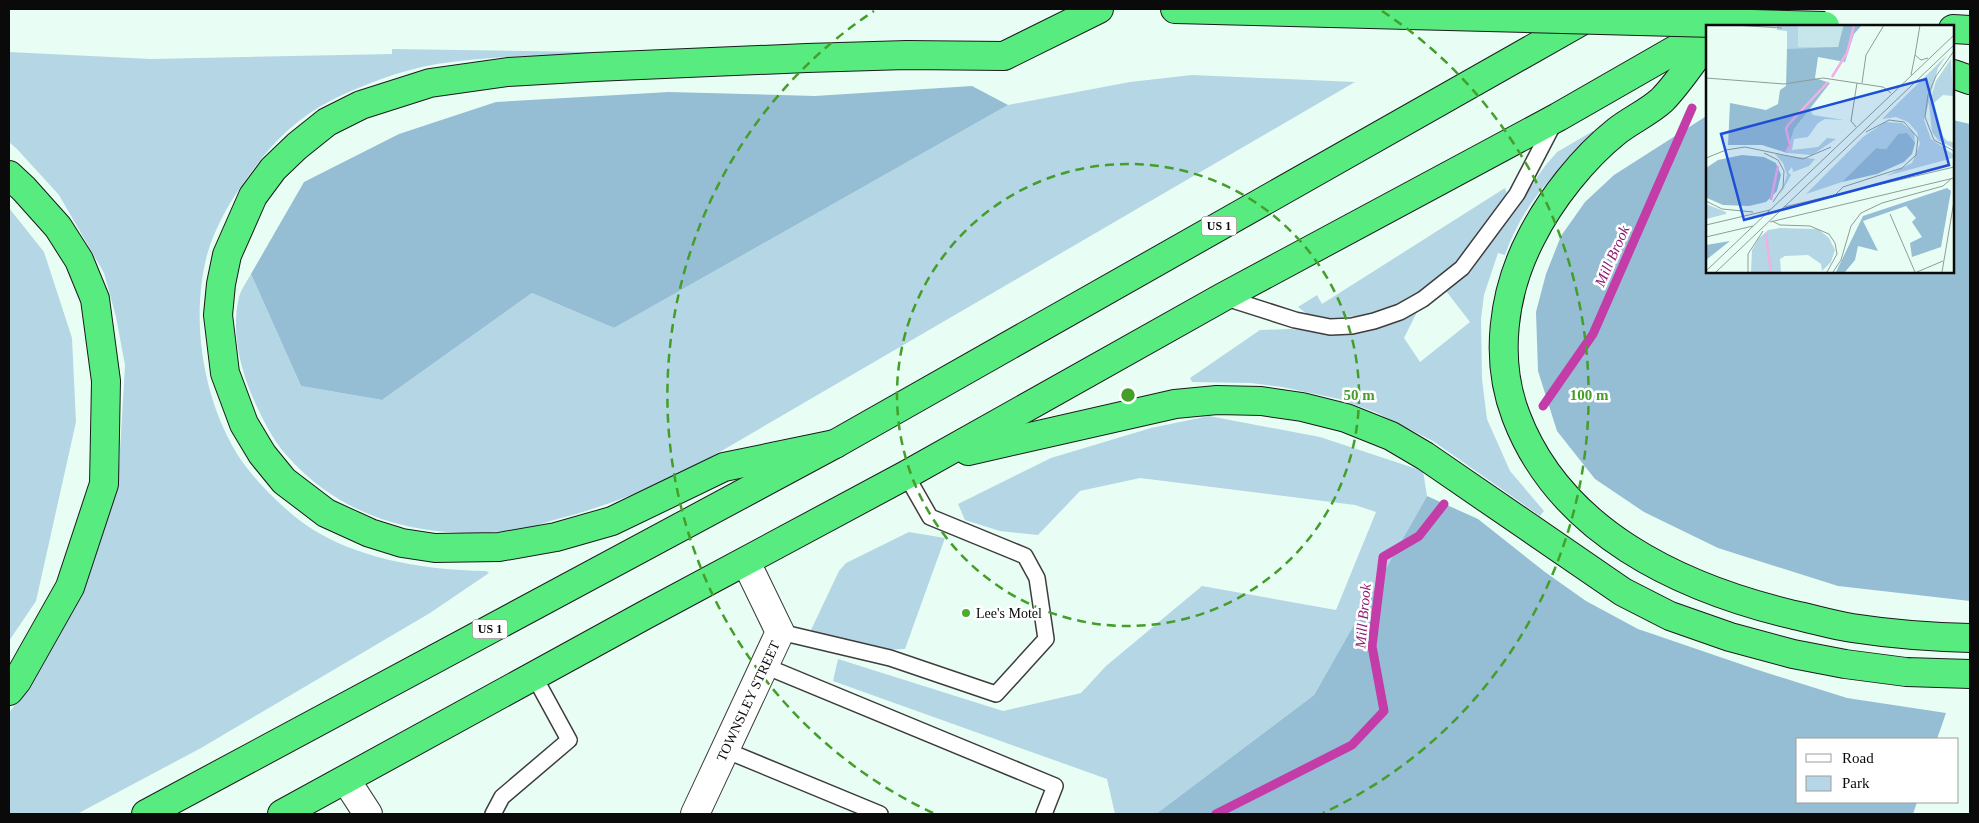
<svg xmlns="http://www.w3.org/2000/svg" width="1979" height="823" viewBox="0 0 1979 823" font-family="Georgia,serif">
<rect width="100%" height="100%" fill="#e8fef5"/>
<g fill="#b5d6e5">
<path d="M 392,49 L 591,52 L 592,55 C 540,56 488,56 437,64 C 402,70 364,84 332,100 C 297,117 269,146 247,178 C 230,201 215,227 207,255 C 190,320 203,403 241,460 C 255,480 275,500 294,516 C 345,558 422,570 486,571 L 489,573 L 430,613 L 201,748 L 77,814 L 9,814 L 9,713 L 42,667 L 78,598 L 99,545 L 119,468 L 125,365 L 116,317 L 104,273 L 59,195 L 17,149 L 9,142 L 9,52 L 151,59 L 392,54 Z"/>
<path d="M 1192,75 L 1355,82 L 711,457 C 686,469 661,482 636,493 C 610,504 581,513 554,520 C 543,523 532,527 521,529 C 436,542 348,524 289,458 C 276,444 267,428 259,411 C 242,377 230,335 239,297 C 241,290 247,281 251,274 L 301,386 L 382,400 L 532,293 L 614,328 L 1008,105 L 1130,82 Z"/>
<path d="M 1593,131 L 1594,135 C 1555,172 1523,203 1505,255 L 1498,253 L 1484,295 L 1481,319 L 1482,379 L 1487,419 L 1510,471 L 1544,511 L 1540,516 L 1433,441 L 1375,412 L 1339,399 L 1282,387 L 1251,383 L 1192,382 L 1190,378 L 1260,330 L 1290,329 L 1345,334 L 1382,327 L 1417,312 L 1404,338 L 1420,362 L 1470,322 L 1446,291 L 1482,255 L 1545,166 L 1557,152 Z"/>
<path d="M 1505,188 L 1507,194 L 1457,262 L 1419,292 L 1388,309 L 1359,316 L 1329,318 L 1307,314 L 1298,307 L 1317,295 L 1322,304 Z"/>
<path d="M 9,208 L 44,252 L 72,338 L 76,422 L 36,601 L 9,641 Z"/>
<path d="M 1209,416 L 1320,437 L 1423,471 L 1427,496 L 1314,695 L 1156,814 L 1115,814 L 1107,779 L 833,681 L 838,659 L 1003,711 L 1081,693 L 1106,666 L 1202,586 L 1336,610 L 1376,512 L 1355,505 L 1140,478 L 1080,491 L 1038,535 L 1000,531 L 965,520 L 958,504 L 1051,458 L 1151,428 Z"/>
<path d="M 909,532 L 945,538 L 905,649 L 881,650 L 814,633 L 811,630 L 839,571 L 846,563 Z"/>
</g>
<g fill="#95bdd4">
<path d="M 972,86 L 1008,105 L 614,328 L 532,293 L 382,400 L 301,386 L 251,274 L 304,182 L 399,134 L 496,102 L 669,92 L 815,96 Z"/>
<path d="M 1708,115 L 1708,271 L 1953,271 L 1953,120 L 1970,124 L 1970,601 L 1838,586 L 1718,548 L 1644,512 L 1595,479 L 1557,431 L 1538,371 L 1536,312 L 1546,274 L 1561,236 L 1585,202 L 1614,175 Z"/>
<path d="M 1427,496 L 1478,519 L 1545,572 L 1586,601 L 1638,629 L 1755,669 L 1847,698 L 1946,713 L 1937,739 L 1798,739 L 1798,802 L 1917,802 L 1913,814 L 1156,814 L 1314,695 Z"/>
</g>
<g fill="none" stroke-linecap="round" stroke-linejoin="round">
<g stroke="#c33ca7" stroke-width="9">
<path d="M 1543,406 L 1593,334 L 1692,108"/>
<path d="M 1216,814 L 1352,745 L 1384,711 L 1372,646 L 1383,557 L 1419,536 L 1444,504"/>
</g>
<defs>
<g id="lane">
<path d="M 1223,297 L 1295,320 L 1330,327 L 1352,326 L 1374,321 L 1400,312 L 1423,299 L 1462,268 L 1517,194 L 1555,121"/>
<path d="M 780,632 L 890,658 L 996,694 L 1046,639 L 1037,578 L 1025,556 L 930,517 L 906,475"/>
<path d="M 765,666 L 1055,786 L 1044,814"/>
<path d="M 725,750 L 880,814"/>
<path d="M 493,814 L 502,797 L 569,740 L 534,676"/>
</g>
<g id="street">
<path d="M 346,780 L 368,814"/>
<path d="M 695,814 L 780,632 L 746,562"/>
</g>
<g id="highway">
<path d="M 1175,9 L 1409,15"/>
<path d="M 1953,29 L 1970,30"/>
<path d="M 1708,41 C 1694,59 1678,84 1662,100 C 1649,112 1631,120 1617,131 C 1583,158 1550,200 1531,238 C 1503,292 1494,359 1516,416 C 1560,532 1680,588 1794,615 C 1813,619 1832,625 1852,628 C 1891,634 1931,637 1970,638"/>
<path d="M 1953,74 L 1970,80"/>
<path d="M 9,175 L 24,189 L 58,227 L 79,260 L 95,299 L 106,381 L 104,484 L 70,587 L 17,681 L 9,691"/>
<path d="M 835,444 L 724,467 L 612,521 L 556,537 L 499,547 L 435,548 L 402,543 L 370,533 L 326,513 L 284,481 L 262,454 L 244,424 L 225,373 L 218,315 L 221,284 L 227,255 L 253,196 L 273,169 L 297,146 L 327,122 L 361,105 L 430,83 L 508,72 L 594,67 L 807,58 L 907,55 L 1004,56 L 1099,9"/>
<path d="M 968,451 L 1175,404 L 1217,400 L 1261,401 L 1302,407 L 1346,418 L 1391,436 L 1425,456 L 1623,592 L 1670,616 L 1730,637 L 1793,654 L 1845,664 L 1906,672 L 1970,674"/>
<path d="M 146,814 L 835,444 L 1594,14"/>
<path d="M 282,814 L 645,615 L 906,475 L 1223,297 L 1558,117 L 1708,31"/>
</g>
</defs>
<use href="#lane" stroke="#3d3d3d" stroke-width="18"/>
<use href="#street" stroke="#3d3d3d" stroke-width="30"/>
<use href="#highway" stroke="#1b1b1b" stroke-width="30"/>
<use href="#lane" stroke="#fff" stroke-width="15"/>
<use href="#street" stroke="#fff" stroke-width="28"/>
<use href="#highway" stroke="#58eb80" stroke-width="28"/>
<defs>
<path id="highway-bridge" d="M 1409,15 L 1825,26"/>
</defs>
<use href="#highway-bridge" stroke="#1b1b1b" stroke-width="30" stroke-linecap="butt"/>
<use href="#highway-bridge" stroke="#58eb80" stroke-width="28"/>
</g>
<g fill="none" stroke="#449e29" stroke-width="2.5" stroke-dasharray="9 6">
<circle cx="1128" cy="395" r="231"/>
<path d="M933 813A461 461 0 0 1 874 11M1382 11A461 461 0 0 1 1323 813"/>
</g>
<circle fill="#4baf2c" stroke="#fff" stroke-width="2" cx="966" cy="613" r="5"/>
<g text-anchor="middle" stroke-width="5" stroke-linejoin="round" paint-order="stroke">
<g fill="#fff" stroke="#545454" stroke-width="1">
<rect x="1201.5" y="216.5" width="35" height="19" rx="4"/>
<rect x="472.5" y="619.5" width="35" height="19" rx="4"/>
</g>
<g font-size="12" font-weight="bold" fill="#0a0a0a">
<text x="1219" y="230">US 1</text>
<text x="490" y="633">US 1</text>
</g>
<g font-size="14" fill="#0a0a0a" stroke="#fff" text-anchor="start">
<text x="976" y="618">Lee's Motel</text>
</g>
<g font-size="14" fill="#0a0a0a" stroke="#fff">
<text transform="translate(748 701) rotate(-65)" y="5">TOWNSLEY STREET</text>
</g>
<g font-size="15" font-style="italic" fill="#921d74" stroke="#fff">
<text transform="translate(1612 256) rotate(-66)" y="5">Mill Brook</text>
<text transform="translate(1363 616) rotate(-85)" y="5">Mill Brook</text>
</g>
</g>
<g transform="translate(1706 25)">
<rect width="248" height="248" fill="#e8fef5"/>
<path d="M 71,0 L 143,0 L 137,26 L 81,27 L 81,6 L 71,5 ZM 241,30 L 232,43 L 218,95 L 225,114 L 247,129 L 247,133 L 180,151 L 206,138 L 214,119 L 211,107 L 202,97 L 190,92 L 176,94 ZM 245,34 L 247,71 L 237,70 L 228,78 L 237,111 L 241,116 L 247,117 L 247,123 L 232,115 L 226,107 L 223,78 L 230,56 ZM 103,84 L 107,90 L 138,95 L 119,94 L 112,98 L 102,112 L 88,114 L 86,125 L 112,122 L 121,113 L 130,114 L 106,130 L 81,128 L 88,104 ZM 179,97 L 196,98 L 208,108 L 209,118 L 192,109 L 180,124 L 170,123 L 136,157 L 100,169 L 157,112 ZM 69,129 L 109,134 L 103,141 L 87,147 L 86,142 L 82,147 L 85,150 L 74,170 L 81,150 L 77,138 ZM 0,179 L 20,187 L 20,189 L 0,194 ZM 74,203 L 112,204 L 123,213 L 129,225 L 125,237 L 116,246 L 115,239 L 102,230 L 79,231 L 74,234 L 75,247 L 45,247 L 46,225 L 53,213 L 62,205 Z" fill="#b5d6e5"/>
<path d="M 138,0 L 156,0 L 148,9 L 139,37 L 112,32 L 109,53 L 124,58 L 88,104 L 81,128 L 56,120 L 22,120 L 24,78 L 60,85 L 72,79 L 74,65 L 80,61 L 81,24 L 132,22 ZM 201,108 L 209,118 L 206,129 L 198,137 L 171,149 L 136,157 L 170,123 L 180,124 L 192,109 ZM 36,130 L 58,132 L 70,138 L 75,150 L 71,166 L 60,177 L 43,181 L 17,180 L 1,173 L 0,143 L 12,135 ZM 241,163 L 245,166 L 235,222 L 206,232 L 204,218 L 216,212 L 206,197 L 210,193 L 200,181 L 157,196 L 172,226 L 152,221 L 149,235 L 139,247 L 130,247 L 157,191 ZM 24,216 L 0,235 L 0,220 Z" fill="#95bdd4"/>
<path d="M 92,0 L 137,0 L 132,22 L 92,22 Z" fill="#c6e6ec"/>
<path fill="none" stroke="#f1b0e5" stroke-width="2.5" d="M 126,52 L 141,28 L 148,0M 80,127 L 84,120 L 80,104 L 82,100 L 122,57M 65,175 L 72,141M 60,209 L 65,247"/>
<path fill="none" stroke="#8f9c97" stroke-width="1" d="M 28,0 L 76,3M 248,26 L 230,51 L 222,70 L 219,92 L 228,115 L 248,126M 209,30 L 214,0M 205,50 L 209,30 L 215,35 L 222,33M 0,53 L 78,59 L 117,53 L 177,62 L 185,68M 156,58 L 160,30 L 178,0M 150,102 L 145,96 L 151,58M 58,128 L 72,135 L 78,146 L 77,162 L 67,177M 0,133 L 20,125 L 39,122 L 97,134 L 125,122M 130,169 L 137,162 L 196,143 L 210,130 L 212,113 L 198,97 L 183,95 L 160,107M 0,176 L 16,184 L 47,187M 78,182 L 248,142M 184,189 L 209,247M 66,196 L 74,200 L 104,201 L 123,209 L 129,218 L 131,229 L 121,247M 64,197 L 248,153M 0,200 L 64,185M 0,212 L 47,201M 0,246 L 248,10M 10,247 L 248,20M 42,247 L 42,229 L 57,206M 127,247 L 135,235 L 145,201 L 155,188 L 176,178 L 237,161 L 245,154M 211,247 L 237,236M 236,247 L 248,176"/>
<path fill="#1d4ed8" fill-opacity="0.15" stroke="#1d4ed8" stroke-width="2.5" d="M 220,54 L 243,140 L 38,195 L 15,109 Z"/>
<rect width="248" height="248" fill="none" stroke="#0a0a0a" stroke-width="2.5"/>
</g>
<circle cx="1128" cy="395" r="8" fill="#449e29" stroke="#fff" stroke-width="2.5"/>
<g font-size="15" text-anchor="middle" font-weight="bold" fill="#449e29" stroke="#fff" stroke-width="5" stroke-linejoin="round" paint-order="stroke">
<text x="1359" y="400">50 m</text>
<text x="1589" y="400">100 m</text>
</g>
<rect width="1979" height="823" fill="none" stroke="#0a0a0a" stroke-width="20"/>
<rect x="1796" y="738" width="162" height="65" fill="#ffffff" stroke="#9d9d9d"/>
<rect x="1806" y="754" width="25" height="8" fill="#ffffff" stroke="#9d9d9d"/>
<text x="1842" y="763" font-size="15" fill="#0a0a0a">Road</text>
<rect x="1806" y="776" width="25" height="15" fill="#b5d6e5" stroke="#9d9d9d"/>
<text x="1842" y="788" font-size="15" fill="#0a0a0a">Park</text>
</svg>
